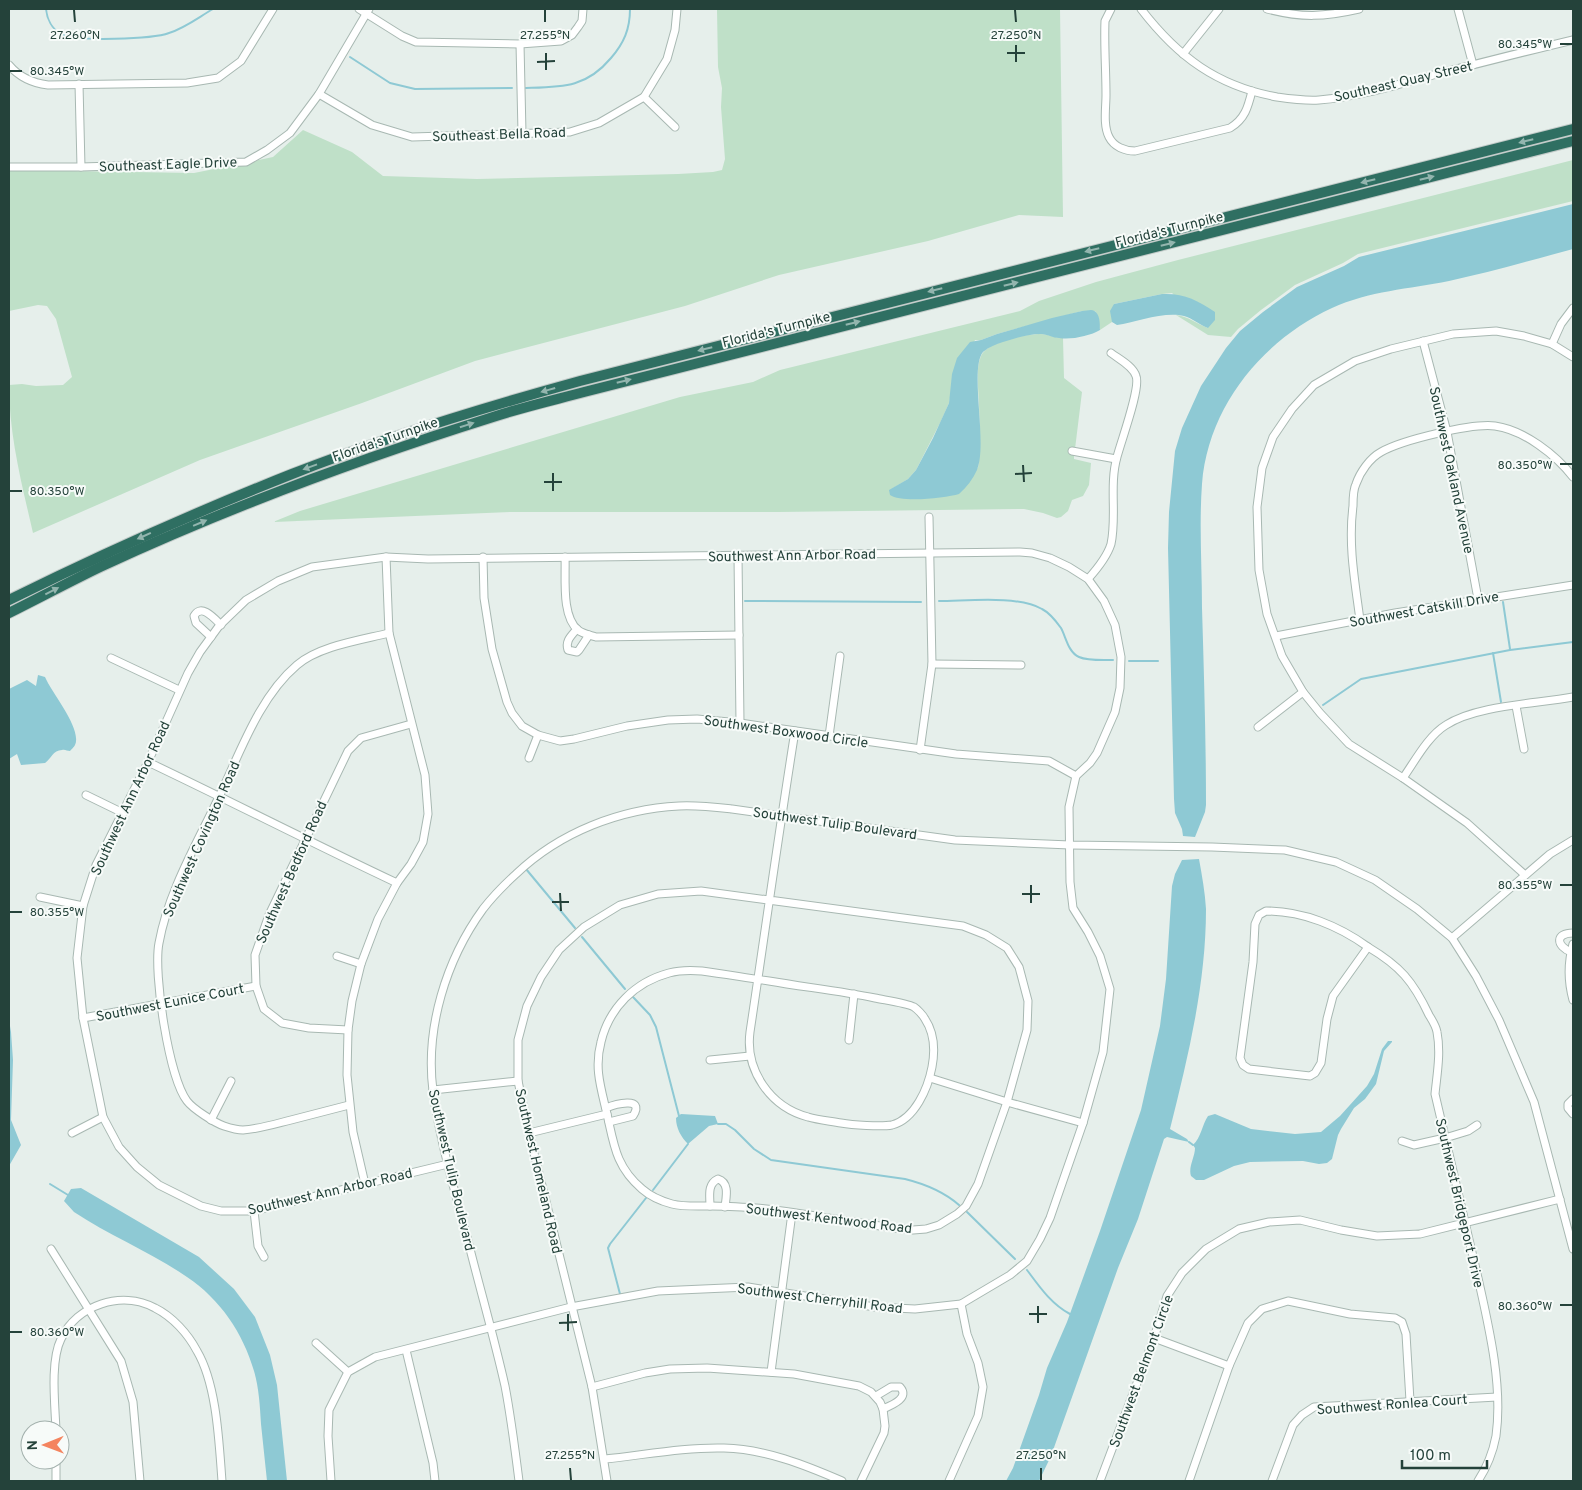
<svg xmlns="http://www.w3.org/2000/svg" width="1582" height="1490" viewBox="0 0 1582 1490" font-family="Overpass,sans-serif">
<rect width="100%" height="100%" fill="#e6efeb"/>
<g fill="#bfe0c8">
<path d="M 717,9 L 1060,9 L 1063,217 L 1019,215 L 928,241 L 779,275 L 685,306 L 475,361 L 362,403 L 200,460 L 33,533 C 22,485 9,435 9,385 L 22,384 L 36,386 L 63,385 L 72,377 L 56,319 L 47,306 L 38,305 L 9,311 L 9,170 L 194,173 L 229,166 L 246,165 L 254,161 L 273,157 L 303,130 L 352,152 L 383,176 L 477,179 L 678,174 L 713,172 L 722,170 L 725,159 L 721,107 L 722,88 L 718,67 Z"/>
<path d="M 1573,160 L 1573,201 L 1358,254 L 1343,263 L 1295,285 L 1261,310 L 1238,329 L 1231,337 L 1208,335 L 1176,315 C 1188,316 1197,324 1208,328 L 1172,293 L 1162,294 L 1114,304 L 1112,322 L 1100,330 L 1097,314 L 1095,311 L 1082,311 L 997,334 L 981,340 L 975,340 L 951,392 L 949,403 L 941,421 L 916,470 L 908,479 L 890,490 L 978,468 C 981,447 980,427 979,406 C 979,392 975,369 981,356 C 988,341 1026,334 1041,334 C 1048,334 1055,338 1063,338 L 1064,378 L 1082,392 L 1075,449 L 1069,448 L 1068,453 L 1074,455 L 1074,459 L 1091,463 L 1089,485 L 1083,496 L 1072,500 L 1068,511 L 1061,517 L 1057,518 L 1043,513 L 1024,509 L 779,512 L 510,512 L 273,522 L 300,511 L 680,397 L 753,382 L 780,370 L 1020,311 L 1039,301 L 1096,282 L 1178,260 Z"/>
</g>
<g fill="#8ec9d4">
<path d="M 1573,204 L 1573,249 C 1532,260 1490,272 1449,281 C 1409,289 1369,291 1332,308 C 1263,340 1208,406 1202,484 C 1199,525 1202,567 1202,608 C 1204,674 1206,740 1206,805 L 1205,812 L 1195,837 L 1183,836 L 1182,829 L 1175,813 L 1174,799 L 1168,548 L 1169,512 L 1175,451 L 1182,428 L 1201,386 L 1226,348 L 1240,331 L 1263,312 L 1297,287 L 1344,266 L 1359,257 Z"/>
<path d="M 1162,294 C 1184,293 1197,300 1215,312 L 1215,320 L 1208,328 C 1200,325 1192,318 1184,316 C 1165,311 1136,322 1117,325 L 1112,322 L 1110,311 L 1114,304 Z"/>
<path d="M 1091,310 C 1100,311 1100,322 1100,330 C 1090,336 1071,340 1059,338 C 1053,338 1047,334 1041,334 C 1028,334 1016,338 1003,342 C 996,344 989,347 983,352 C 969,369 988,443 977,470 C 973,479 967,487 959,494 C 946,498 901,503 890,495 L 889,490 L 908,479 L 916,470 L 933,438 L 949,403 L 952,374 L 957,358 L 970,342 L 981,340 L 997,334 L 1052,318 L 1082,311 Z"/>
<path d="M 38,675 L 45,677 C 52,693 78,724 76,741 C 76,745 73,748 70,751 C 67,751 65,749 62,750 C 53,750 51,759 45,763 L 21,765 L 17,754 L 9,759 L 9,689 L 27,680 L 36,686 Z"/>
<path d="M 1199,859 C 1202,876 1205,892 1206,909 C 1206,984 1188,1057 1170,1129 L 1187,1139 L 1189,1142 L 1167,1137 L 1164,1139 L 1138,1219 L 1118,1268 L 1051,1456 L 1039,1481 L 1006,1481 L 1013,1468 L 1039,1395 L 1047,1368 L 1067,1322 L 1100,1231 L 1141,1110 L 1160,1026 L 1166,979 L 1172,886 L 1175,874 L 1182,860 Z"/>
<path d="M 9,1020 L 11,1032 L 13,1060 L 11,1120 L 21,1145 L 9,1166 Z"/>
<path d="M 1388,1041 L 1392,1041 L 1392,1042 L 1384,1051 L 1376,1084 L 1365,1099 L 1354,1108 L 1341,1129 L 1338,1135 L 1332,1159 L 1327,1163 L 1319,1164 L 1303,1161 L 1250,1162 L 1234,1166 L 1204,1180 L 1196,1180 L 1191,1176 C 1188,1167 1195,1157 1195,1148 L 1193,1145 C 1201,1138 1202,1125 1208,1116 L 1215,1114 L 1251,1129 L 1295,1134 L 1321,1132 L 1340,1116 L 1367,1086 L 1374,1074 L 1382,1049 Z"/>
<path d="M 681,1114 L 715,1116 L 718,1124 L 709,1126 L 688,1144 C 681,1137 676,1128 676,1118 Z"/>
<path d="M 81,1188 L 199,1257 L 234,1289 L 255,1317 L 270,1355 L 277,1385 L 287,1481 L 267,1481 C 265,1462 263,1443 261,1424 C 260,1407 259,1388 254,1371 C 243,1333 220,1299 187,1277 C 151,1252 110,1236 74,1212 L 64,1201 L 71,1189 Z"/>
</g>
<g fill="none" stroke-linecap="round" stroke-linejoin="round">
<g stroke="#8ec9d4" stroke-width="2">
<path d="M 46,9 C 47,19 52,29 61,34 C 76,42 153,39 169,33 C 185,28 199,17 213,9"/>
<path d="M 350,57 L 390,83 L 415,89 L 512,88"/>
<path d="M 526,88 C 562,87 586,88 611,58 C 624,43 630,29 630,9"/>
<path d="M 745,601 L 921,602"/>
<path d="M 939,601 C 967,601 1017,595 1042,609 C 1050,613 1056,621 1061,628 C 1066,637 1068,652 1079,657 C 1088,661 1103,660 1113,660"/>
<path d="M 1503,602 L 1510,649"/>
<path d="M 1493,653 L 1501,702"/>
<path d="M 1129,661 L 1158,661"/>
<path d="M 1323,705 L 1361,679 L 1510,650 L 1573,642"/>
<path d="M 526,869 L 575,928"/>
<path d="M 582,937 L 625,989"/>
<path d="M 633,997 L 650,1015 L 656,1027 L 679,1116"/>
<path d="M 718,1124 L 726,1124 L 735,1130 L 754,1149 L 771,1160 L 905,1179 C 925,1184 943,1191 959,1205"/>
<path d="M 1189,1142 L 1193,1145"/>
<path d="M 50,1184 L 68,1195"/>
<path d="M 653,1190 L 688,1144"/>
<path d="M 967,1212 L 1015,1259"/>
<path d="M 1027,1270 C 1039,1286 1051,1304 1070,1314"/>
<path d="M 620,1294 L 608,1248 L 610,1244 L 646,1198"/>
</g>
<defs>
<g id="minor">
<path d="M 359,9 L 402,36 L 416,42 L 520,44 L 561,41 L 572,35 L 578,27 L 582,21 L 583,9"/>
<path d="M 1111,9 L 1105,21 C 1104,45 1106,70 1106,95 C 1106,108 1103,125 1109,137 C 1114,147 1125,151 1135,151 L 1230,128 C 1245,119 1248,107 1252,91"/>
<path d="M 1141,9 C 1178,57 1217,86 1277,97 C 1291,99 1305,101 1319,100 C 1358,97 1396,85 1433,75 C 1480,63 1527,51 1573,40"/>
<path d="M 1267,9 C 1302,18 1324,17 1359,9"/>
<path d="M 1458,9 L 1473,65"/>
<path d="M 520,44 L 522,133"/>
<path d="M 1183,54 L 1219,9"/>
<path d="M 9,65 C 19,77 32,83 48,85 L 187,83 L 218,78 L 241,61 L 273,9"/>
<path d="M 79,84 L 81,167"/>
<path d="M 319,94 L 372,125 L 412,137 L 570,132 L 599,123 L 644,97 L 667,59 L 675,30 L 677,9"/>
<path d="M 644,97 L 675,127"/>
<path d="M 9,167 L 81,167 L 246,162 L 267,150 L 290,133 L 319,94 L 369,9"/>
<path d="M 1423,341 L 1447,432 L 1478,599"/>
<path d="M 1552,344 L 1561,324 L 1573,308"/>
<path d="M 1072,451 L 1116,459"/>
<path d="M 738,556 L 740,723"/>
<path d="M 483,557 L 484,598 L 492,649 L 507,702 L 512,713 L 522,726 L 538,735 L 560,741 L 574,739 L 627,726 L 668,720 L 697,719 L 740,723 L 956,754 L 1049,761 L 1076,776"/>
<path d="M 565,557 C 566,577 561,616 578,630 C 583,634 590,635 596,637 L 739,635"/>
<path d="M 1088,579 C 1097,569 1107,557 1111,544 C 1117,517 1109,485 1117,457 C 1121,441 1141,388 1136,376 C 1133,366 1119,359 1111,353"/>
<path d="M 1360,620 C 1355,582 1348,545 1353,506 C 1353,499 1353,490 1356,484 C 1360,472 1370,458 1381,452 C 1402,440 1472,423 1495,426 C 1524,430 1556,455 1573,477"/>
<path d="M 577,629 C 571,636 565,641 568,650 L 577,652 L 579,650 L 589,635"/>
<path d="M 1276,636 L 1395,613 L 1573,585"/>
<path d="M 211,637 L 196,623 L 194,616 C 201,603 214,618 221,625"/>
<path d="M 111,658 L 179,690"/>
<path d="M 932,664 L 1021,665"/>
<path d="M 1516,706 L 1524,749"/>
<path d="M 1258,727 L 1303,692"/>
<path d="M 829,736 L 840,656"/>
<path d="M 920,750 L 932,664 L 929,517"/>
<path d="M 529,758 L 538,735"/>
<path d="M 148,762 C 232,802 314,844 397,883"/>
<path d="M 1403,778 C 1415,761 1428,736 1446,725 C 1477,705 1536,704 1573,697"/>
<path d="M 86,795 L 123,813"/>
<path d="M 1525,875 L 1467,823 L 1403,778 L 1349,744 L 1320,713 L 1303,692 L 1282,656 L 1267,614 L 1259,570 L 1257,507 L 1262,468 L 1273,437 L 1292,409 L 1314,385 L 1355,361 L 1391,349 L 1453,334 L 1496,331 L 1524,336 L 1552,344 L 1573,357"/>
<path d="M 40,897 L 83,906"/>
<path d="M 1266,911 C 1303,911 1339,926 1368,947 L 1333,996 L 1327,1019 L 1321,1063 L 1315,1073 L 1310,1076 L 1249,1069 L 1243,1065 L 1240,1058 L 1253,962 L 1255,924 L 1259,915 Z"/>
<path d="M 1452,938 L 1550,854 L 1573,840"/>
<path d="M 1573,944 C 1568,962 1568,982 1573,1000"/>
<path d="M 1368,947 C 1400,966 1413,981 1429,1015 C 1432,1020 1436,1026 1437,1032 C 1441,1053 1437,1074 1435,1094 C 1449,1156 1464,1217 1478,1278 C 1489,1327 1503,1386 1496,1436 C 1493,1452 1487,1467 1478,1481"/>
<path d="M 1571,952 C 1556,946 1555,933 1573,933"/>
<path d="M 337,956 L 361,964"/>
<path d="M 83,1018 L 256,986"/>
<path d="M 348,1030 L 309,1028 L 282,1023 L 264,1009 L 256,986 L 255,955 L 269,915 L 348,751 L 361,738 L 411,724"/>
<path d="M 849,1040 L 854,994"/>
<path d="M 710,1060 L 750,1056"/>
<path d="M 930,1078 L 1007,1102 L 1083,1123"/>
<path d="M 433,1090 L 518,1081"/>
<path d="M 1573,1099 L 1568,1104 L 1568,1108 L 1573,1114"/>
<path d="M 349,1105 C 330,1110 310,1115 291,1120 C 275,1124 259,1129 243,1130 C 237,1130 230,1128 224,1126 C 215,1123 193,1109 187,1101 C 169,1078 153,973 159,943 C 168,893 195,847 217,801 C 239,756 258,698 297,665 C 319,646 361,640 389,633"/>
<path d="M 606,1108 C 613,1105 646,1095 633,1116 L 609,1122"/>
<path d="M 211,1120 L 231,1081"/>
<path d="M 72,1133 L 103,1117"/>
<path d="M 529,1133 L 607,1114"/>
<path d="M 1402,1141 L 1414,1145 L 1445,1138 L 1468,1131 L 1477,1125"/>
<path d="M 365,1184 L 353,1132 L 347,1075 L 348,1030 L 352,1001 L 361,964 L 378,919 L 397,883 L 411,864 L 423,842 L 428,814 L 425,775 L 389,633 L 386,557"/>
<path d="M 710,1206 C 710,1196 707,1184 718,1179 C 730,1183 726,1197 725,1207"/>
<path d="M 254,1211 L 258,1246 L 264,1257"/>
<path d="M 51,1249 L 121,1361 L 133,1402 L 140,1481"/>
<path d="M 1154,1338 L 1229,1366"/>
<path d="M 316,1343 L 348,1372"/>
<path d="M 406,1350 L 433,1463 L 435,1481"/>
<path d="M 771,1372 L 792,1213"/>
<path d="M 592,1387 L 645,1373 L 670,1369 L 707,1368 L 794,1374 L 859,1386 L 871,1392 L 880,1402 L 883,1409 L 885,1426 L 884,1433 L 861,1481"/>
<path d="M 876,1396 L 891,1387 L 900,1387 C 910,1398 892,1405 883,1409"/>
<path d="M 56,1430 C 55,1405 50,1361 61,1339 C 77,1305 121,1290 155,1308 C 173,1317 188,1334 197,1351 C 217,1385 219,1443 222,1481"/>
<path d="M 605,1459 C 644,1455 684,1447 724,1448 C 765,1449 805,1465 842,1481"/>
<path d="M 56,1460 L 56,1481"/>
<path d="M 331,1481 L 328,1436 L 329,1410 L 348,1372 L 375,1357 L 571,1307 L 658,1291 L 748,1287 L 875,1307 L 915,1309 L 961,1304 L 1010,1275 L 1027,1261 L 1040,1239 L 1050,1218 L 1083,1123 L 1103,1052 L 1110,989 L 1100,956 L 1088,932 L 1073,908 L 1070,882 L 1069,807 L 1076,776 L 1090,763 L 1097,753 L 1115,712 L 1120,688 L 1121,657 L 1115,625 L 1104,601 L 1088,579 L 1069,567 L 1050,558 L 1032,553 L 1020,552 L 428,559 L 386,557 L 312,567 L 278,581 L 246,600 L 219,626 L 200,652 L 188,673 L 148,762 L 96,865 L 83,906 L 77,958 L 83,1018 L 103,1117 L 119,1147 L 137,1167 L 159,1185 L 201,1206 L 221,1211 L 254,1211 L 448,1164"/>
<path d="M 519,1481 C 515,1449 511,1417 505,1386 C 494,1337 480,1289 468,1241 C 455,1191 440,1142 433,1091 C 425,1028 446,960 483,909 C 493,896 505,884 516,874 C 560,832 620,809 679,806 C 697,805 714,807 732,809 L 955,840 L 1070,845 L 1212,847 L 1285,850 L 1336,862 L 1375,880 L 1417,909 L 1452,938 L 1476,976 L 1499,1020 L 1534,1102 L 1573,1249"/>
<path d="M 607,1481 L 592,1387 L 529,1133 L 518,1081 L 518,1040 L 527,1006 L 541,977 L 559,950 L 584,927 L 620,905 L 658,894 L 701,891 L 963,926 L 986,935 L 1007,948 L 1019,967 L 1028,1001 L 1027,1030 L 1007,1102 L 978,1184 L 966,1206 L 957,1214 L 939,1225 L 926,1229 L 913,1230 C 860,1225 809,1213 756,1208 C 741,1207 726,1206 711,1206 C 698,1206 684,1207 672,1204 C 661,1201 650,1196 642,1189 C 616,1167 614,1145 607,1114 C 601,1088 594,1068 601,1042 C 609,1008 635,982 669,973 C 680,970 691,970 702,971 C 725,974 747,978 769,981 C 804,987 840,991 875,998 C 884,1000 906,1003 914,1007 C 917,1009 923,1015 925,1019 C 935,1034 935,1051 932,1067 C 928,1088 915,1119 892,1125 C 881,1127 852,1125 841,1123 C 830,1121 818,1120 808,1117 C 770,1107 745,1070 750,1032 C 765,932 779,831 795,731"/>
<path d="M 949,1481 L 978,1416 L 983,1387 L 978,1363 L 967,1334 L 961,1304"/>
<path d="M 1100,1481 L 1154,1338 L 1167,1296 L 1182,1273 L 1206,1249 L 1239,1229 L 1269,1222 L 1300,1220 L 1341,1230 L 1377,1236 L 1420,1234 L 1560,1199"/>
<path d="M 1189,1481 L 1229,1366 L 1248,1323 L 1262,1309 L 1288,1301 L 1350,1314 L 1395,1318 L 1402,1322 L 1406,1334 L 1410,1401"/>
<path d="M 1272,1481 L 1293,1425 L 1302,1415 L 1314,1407 L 1497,1397"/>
</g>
<g id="highway">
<path d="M 9,600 C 102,554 196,512 292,474 C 386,437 482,408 580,381 L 1573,129"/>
<path d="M 9,613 C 39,598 69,582 100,567 C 227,508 359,459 493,417 C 523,407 554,400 584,392 L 1573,141"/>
</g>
</defs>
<use href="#minor" stroke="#a8b8b2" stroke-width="9"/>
<use href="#highway" stroke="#c2cac8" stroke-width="12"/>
<use href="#minor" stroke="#fff" stroke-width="7"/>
<use href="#highway" stroke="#2f6f62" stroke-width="10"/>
</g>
<defs><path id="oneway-solid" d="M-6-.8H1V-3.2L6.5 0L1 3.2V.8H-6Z" transform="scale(1.25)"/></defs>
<g fill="#93b5ae">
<use href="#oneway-solid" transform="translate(1526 141) rotate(166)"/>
<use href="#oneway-solid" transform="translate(1427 178) rotate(-14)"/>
<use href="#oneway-solid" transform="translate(1368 181) rotate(166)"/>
<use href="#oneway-solid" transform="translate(1168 244) rotate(-14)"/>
<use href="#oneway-solid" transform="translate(1092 250) rotate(166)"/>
<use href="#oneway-solid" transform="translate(1011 284) rotate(-14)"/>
<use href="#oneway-solid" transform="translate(935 290) rotate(166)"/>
<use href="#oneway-solid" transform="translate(853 323) rotate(-14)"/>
<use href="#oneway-solid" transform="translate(705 349) rotate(166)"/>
<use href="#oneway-solid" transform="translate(624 381) rotate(-14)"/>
<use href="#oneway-solid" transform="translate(548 390) rotate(164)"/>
<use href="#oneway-solid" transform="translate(467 425) rotate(-18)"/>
<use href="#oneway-solid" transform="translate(310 467) rotate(160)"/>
<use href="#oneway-solid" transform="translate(200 523) rotate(-23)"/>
<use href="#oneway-solid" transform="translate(144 536) rotate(156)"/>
<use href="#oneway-solid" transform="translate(52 591) rotate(-27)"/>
</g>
<path fill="none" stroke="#24423a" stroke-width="2" d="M 74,10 L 75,22M 545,10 L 545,22M 1015,10 L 1016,22M 1560,44 L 1572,44M 1016,45 L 1016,62M 546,53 L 546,70M 1007,53 L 1025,53M 537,62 L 555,61M 10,71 L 22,71M 1560,464 L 1572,464M 1023,465 L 1024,482M 553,473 L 553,491M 1015,474 L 1032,473M 544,482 L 562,482M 10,491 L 22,491M 1031,885 L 1031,903M 1560,885 L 1572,885M 560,893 L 561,911M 1022,894 L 1040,894M 552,902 L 569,902M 10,912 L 22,912M 1560,1305 L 1572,1305M 1038,1306 L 1038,1323M 568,1314 L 568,1331M 1029,1314 L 1047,1314M 559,1323 L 577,1322M 10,1332 L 22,1332M 570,1468 L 571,1480M 1041,1468 L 1041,1480"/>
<g text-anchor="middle" stroke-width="4" stroke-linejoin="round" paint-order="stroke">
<g font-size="14" fill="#24423a" stroke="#f7fbf9">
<text transform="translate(1403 81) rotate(-13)" y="5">Southeast Quay Street</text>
<text transform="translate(499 134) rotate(-2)" y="5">Southeast Bella Road</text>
<text transform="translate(168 164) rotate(-2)" y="5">Southeast Eagle Drive</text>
<text transform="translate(1169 229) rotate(-14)" y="5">Florida's Turnpike</text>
<text transform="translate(776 329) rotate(-14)" y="5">Florida's Turnpike</text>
<text transform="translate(385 439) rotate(-19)" y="5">Florida's Turnpike</text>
<text transform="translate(1452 470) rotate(78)" y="5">Southwest Oakland Avenue</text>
<text transform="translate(792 555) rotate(-1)" y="5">Southwest Ann Arbor Road</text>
<text transform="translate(1424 609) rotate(-10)" y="5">Southwest Catskill Drive</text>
<text transform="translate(786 731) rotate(8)" y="5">Southwest Boxwood Circle</text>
<text transform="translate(130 798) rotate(-65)" y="5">Southwest Ann Arbor Road</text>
<text transform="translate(835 823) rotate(8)" y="5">Southwest Tulip Boulevard</text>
<text transform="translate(201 839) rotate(-66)" y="5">Southwest Covington Road</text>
<text transform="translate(291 872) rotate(-66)" y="5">Southwest Bedford Road</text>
<text transform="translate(170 1002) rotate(-11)" y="5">Southwest Eunice Court</text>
<text transform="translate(452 1170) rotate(77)" y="5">Southwest Tulip Boulevard</text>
<text transform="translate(539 1171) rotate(77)" y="5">Southwest Homeland Road</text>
<text transform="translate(330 1191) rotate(-13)" y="5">Southwest Ann Arbor Road</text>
<text transform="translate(1460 1203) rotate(77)" y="5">Southwest Bridgeport Drive</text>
<text transform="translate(829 1218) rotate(7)" y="5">Southwest Kentwood Road</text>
<text transform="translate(820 1298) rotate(7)" y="5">Southwest Cherryhill Road</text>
<text transform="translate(1141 1371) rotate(-70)" y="5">Southwest Belmont Circle</text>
<text transform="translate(1392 1404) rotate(-4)" y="5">Southwest Ronlea Court</text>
</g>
</g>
<g font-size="12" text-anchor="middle" fill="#24423a" stroke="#f7fbf9" stroke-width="4" stroke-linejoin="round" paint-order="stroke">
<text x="75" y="39">27.260°N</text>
<text x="545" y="39">27.255°N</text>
<text x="1016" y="39">27.250°N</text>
<text x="1525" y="48">80.345°W</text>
<text x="57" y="75">80.345°W</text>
<text x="1525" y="469">80.350°W</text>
<text x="57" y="495">80.350°W</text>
<text x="1525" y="889">80.355°W</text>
<text x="57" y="916">80.355°W</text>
<text x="1525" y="1310">80.360°W</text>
<text x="57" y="1336">80.360°W</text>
<text x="570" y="1459">27.255°N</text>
<text x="1041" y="1459">27.250°N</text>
</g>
<rect width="1582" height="1490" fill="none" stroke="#24423a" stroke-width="20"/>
<g transform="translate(45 1445) rotate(269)"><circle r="24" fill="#f7fbf9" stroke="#a3b1ad"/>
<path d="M0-4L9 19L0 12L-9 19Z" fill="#f4845f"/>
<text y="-8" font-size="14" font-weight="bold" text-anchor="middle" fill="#24423a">N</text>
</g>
<path d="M1402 1460v8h85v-8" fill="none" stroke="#24423a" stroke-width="2.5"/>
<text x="1410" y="1460" font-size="15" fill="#24423a" stroke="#f7fbf9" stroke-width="4" paint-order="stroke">100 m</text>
</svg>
